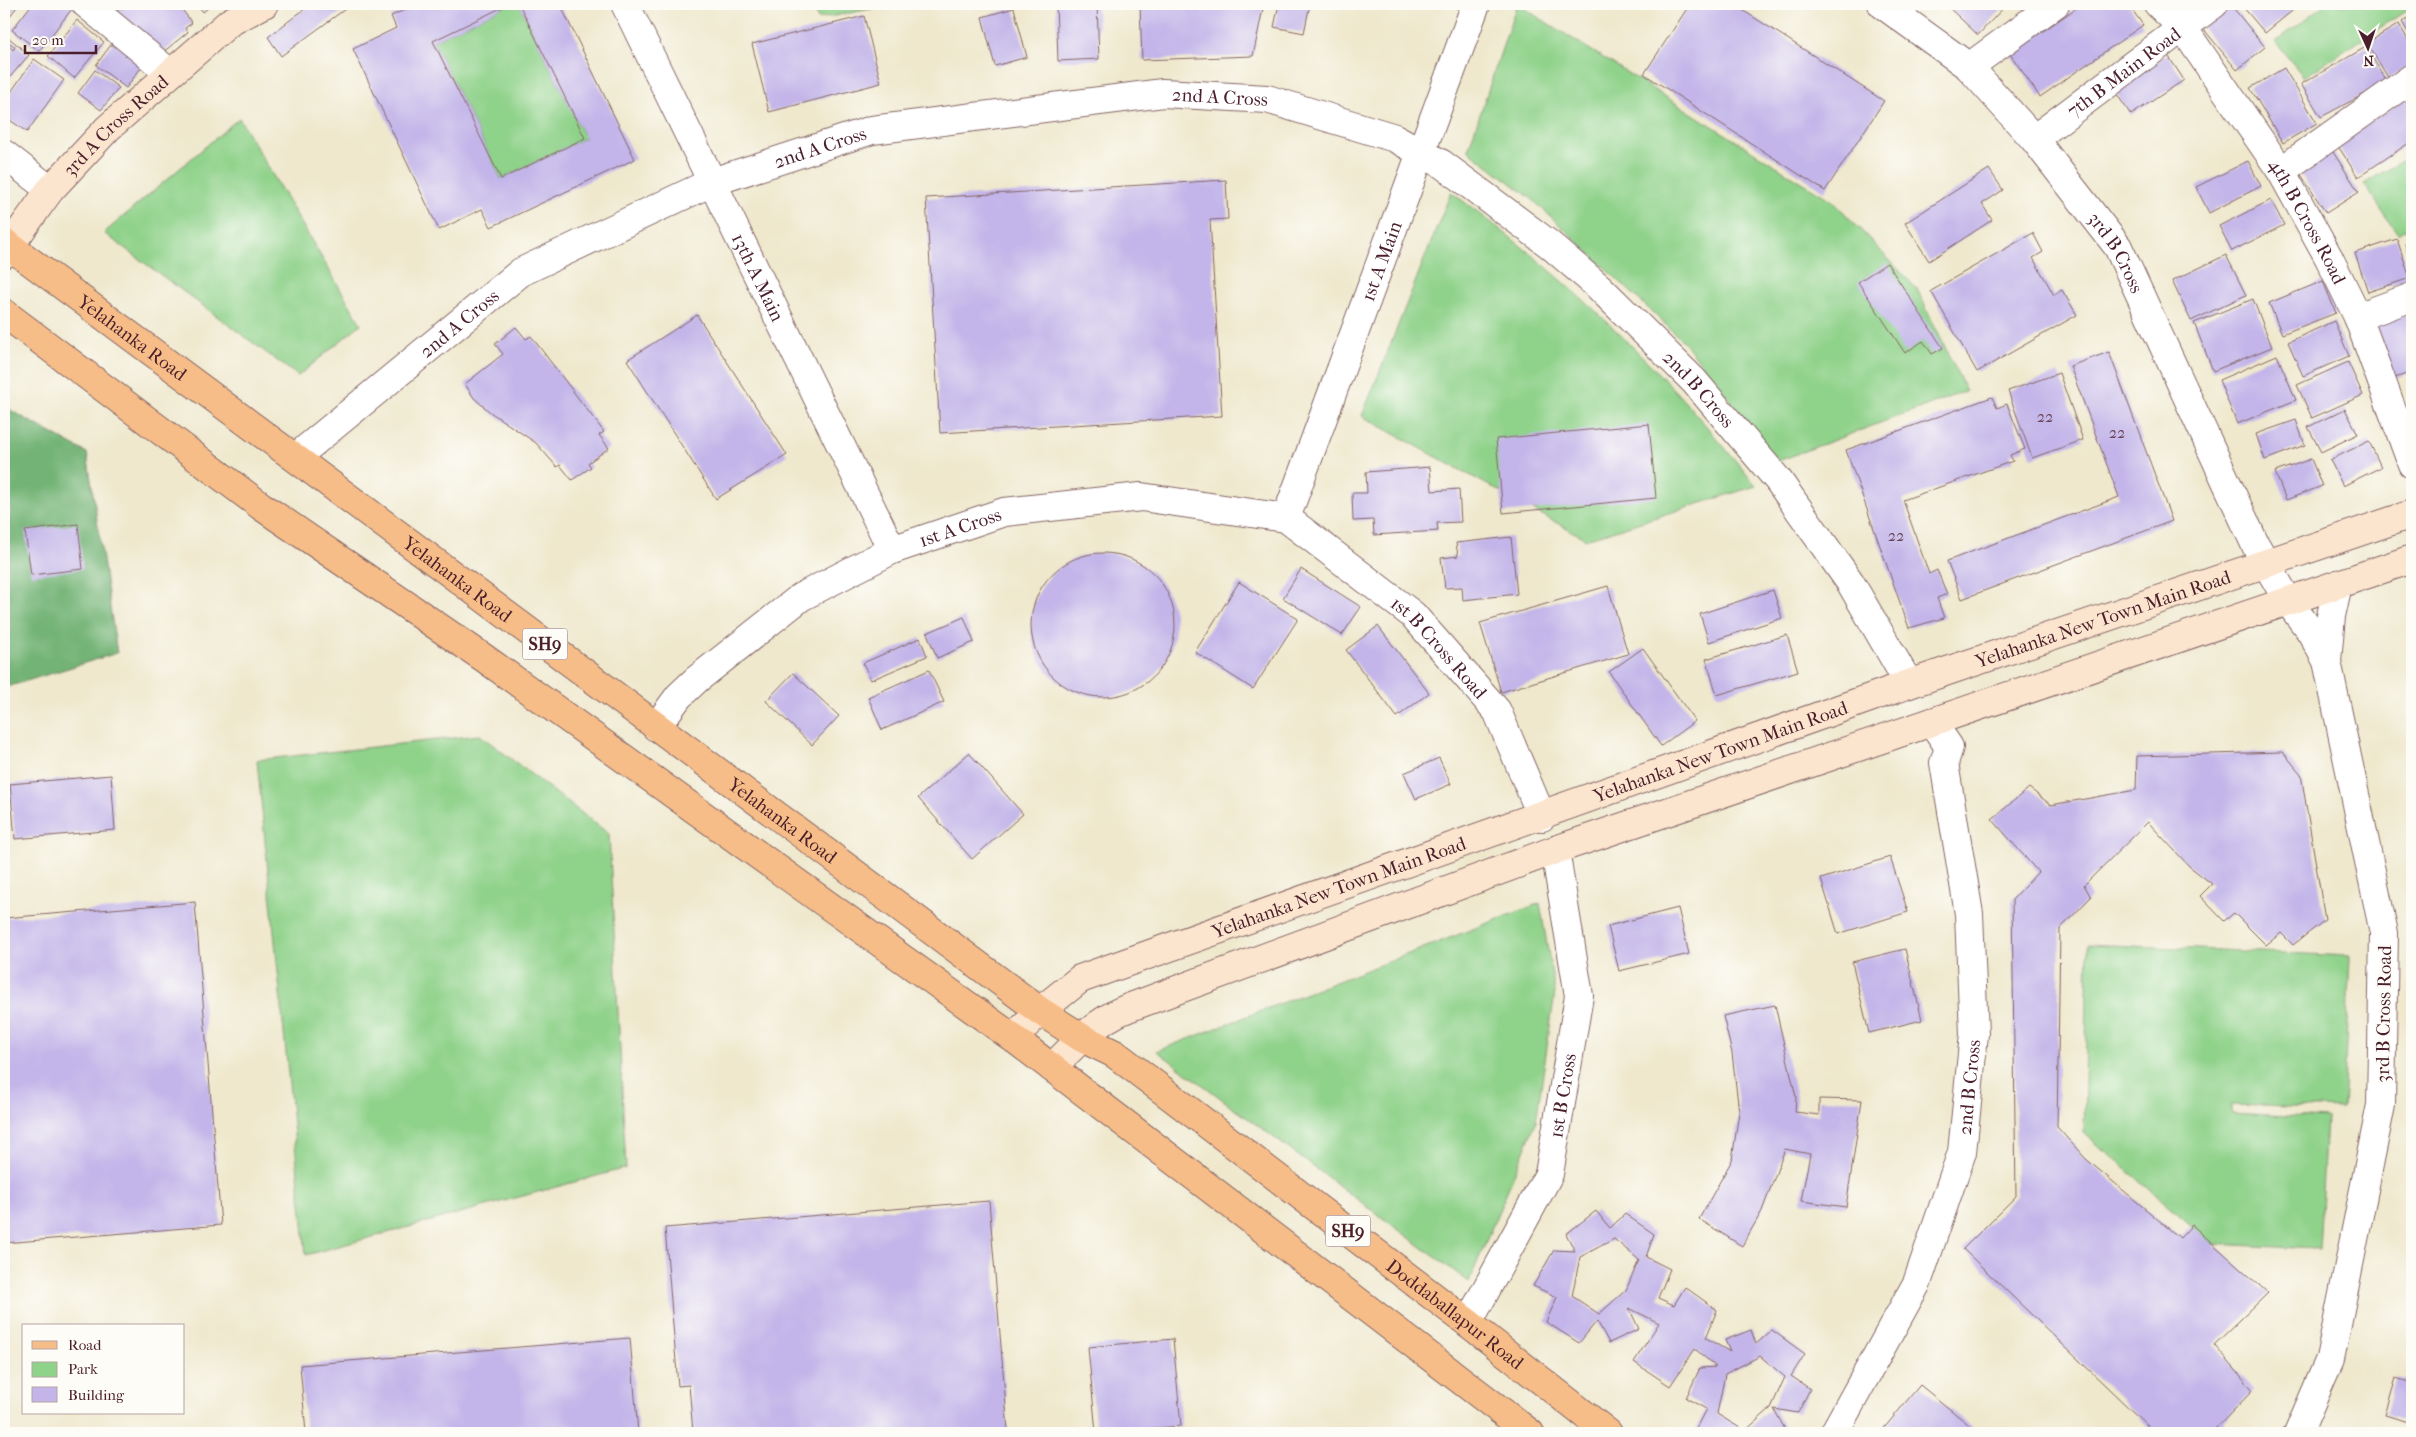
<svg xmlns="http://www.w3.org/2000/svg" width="2416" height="1437" viewBox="0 0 2416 1437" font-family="'IM FELL French Canon',serif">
<rect width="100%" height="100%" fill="#fdfcf7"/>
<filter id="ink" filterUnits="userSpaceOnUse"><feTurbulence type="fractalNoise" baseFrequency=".02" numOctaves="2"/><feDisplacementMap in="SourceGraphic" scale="10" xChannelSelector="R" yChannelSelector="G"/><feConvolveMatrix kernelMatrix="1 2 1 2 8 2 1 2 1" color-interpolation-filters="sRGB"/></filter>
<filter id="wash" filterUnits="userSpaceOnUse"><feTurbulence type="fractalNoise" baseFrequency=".0096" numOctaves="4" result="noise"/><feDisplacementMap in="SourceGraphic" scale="20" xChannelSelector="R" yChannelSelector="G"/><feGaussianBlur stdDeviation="1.12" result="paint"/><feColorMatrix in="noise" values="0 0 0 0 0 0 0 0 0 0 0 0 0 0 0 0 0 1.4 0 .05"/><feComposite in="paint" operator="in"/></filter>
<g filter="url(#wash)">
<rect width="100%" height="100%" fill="#efe8cd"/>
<g fill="#8fd28a" stroke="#6c785a">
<path d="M 509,4 L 519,4 L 585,138 L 501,179 L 433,41 Z"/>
<path d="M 811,4 L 897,4 L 818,19 Z"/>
<path d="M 1517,4 L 1834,202 L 1917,289 L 1966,391 L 1778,461 L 1685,343 L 1532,199 L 1468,150 Z"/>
<path d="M 2326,4 L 2412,4 L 2412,7 L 2304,77 L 2275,42 Z"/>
<path d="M 239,118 L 361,324 L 298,376 L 104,233 Z"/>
<path d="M 2412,154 L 2412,226 L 2398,234 L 2364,184 Z"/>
<path d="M 1451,192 C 1571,280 1663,369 1756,486 L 1586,539 L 1362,416 Z"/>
<path d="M 480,735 L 609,834 L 626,1168 L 306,1255 L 257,760 Z"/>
<path d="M 1540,903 L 1555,992 L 1536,1122 L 1469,1282 L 1157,1051 Z"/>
<path d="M 2088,944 L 2350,956 L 2343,1109 L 2232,1105 L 2232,1113 L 2326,1118 L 2319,1249 L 2213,1244 L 2084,1133 Z"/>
</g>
<path fill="#73b476" stroke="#5e6a50" d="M 4,403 L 12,411 L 87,453 L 117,653 L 4,688 Z"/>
<g id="blocks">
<g fill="#c3b5e9" fill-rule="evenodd">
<path d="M 4,4 L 19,4 L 4,24 Z"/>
<path d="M 32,4 L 75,5 L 39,51 L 12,30 Z"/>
<path d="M 126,4 L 178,4 L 192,23 L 185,28 L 188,32 L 162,53 L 115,13 Z"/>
<path d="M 197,4 L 213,4 L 203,12 Z"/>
<path d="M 311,4 L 352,4 L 281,56 L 268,37 Z"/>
<path d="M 418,4 L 509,4 L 433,41 L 501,179 L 585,138 L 519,4 L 560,4 L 635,159 L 491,227 L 482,209 L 439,230 L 353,49 L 396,28 L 391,16 Z"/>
<path d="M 1056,4 L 1097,4 L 1099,59 L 1058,61 Z"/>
<path d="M 1140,4 L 1264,4 L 1253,56 L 1142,60 Z"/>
<path d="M 1279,4 L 1310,4 L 1304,33 L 1274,27 Z"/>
<path d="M 1614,4 L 1629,4 L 1627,8 Z"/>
<path d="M 1690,4 L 1733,4 L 1884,101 L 1825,191 L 1644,74 Z"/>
<path d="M 1945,4 L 2007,4 L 1978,35 Z"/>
<path d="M 2082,4 L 2128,4 L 2143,25 L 2040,97 L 2010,54 Z"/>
<path d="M 2230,4 L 2265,47 L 2237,70 L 2202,27 Z"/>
<path d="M 2247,4 L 2296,4 L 2298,6 L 2265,33 L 2243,7 Z"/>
<path d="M 1014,8 L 1027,57 L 995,66 L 982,17 Z"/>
<path d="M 2412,15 L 2412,39 L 2402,22 Z"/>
<path d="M 864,16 L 881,83 L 769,112 L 752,44 Z"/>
<path d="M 77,20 L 104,42 L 74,78 L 48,56 Z"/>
<path d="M 2399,24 L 2412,47 L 2412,65 L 2389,79 L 2367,43 Z"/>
<path d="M 8,37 L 29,55 L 4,84 L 4,42 L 13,50 L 15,47 L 5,39 Z"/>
<path d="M 116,38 L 146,61 L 126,88 L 96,65 Z"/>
<path d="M 2366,47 L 2387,82 L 2321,117 L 2301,84 Z"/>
<path d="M 2167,54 L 2184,80 L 2131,115 L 2114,90 Z"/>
<path d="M 34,59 L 64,80 L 27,132 L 4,116 L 4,102 Z"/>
<path d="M 2284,68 L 2317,123 L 2283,143 L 2250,88 Z"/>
<path d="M 95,70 L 119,88 L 101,110 L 78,93 Z"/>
<path d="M 2412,95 L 2412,141 L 2358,177 L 2336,143 Z"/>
<path d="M 2331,149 L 2359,192 L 2326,213 L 2298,170 Z"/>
<path d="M 2248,161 L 2261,186 L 2209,213 L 2196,187 Z"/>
<path d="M 1989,169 L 2003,190 L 1982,204 L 1992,220 L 1929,261 L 1905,223 Z"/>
<path d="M 1226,180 L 1228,219 L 1210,220 L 1222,416 L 940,433 L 926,198 Z"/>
<path d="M 2271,200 L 2284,225 L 2232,251 L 2219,226 Z"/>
<path d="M 2033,233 L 2043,252 L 2033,258 L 2054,295 L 2062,290 L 2077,315 L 1977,372 L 1931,291 Z"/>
<path d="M 2397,239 L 2410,278 L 2368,292 L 2355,253 Z"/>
<path d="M 2412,241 L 2412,265 L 2405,244 Z"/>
<path d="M 2226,255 L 2246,295 L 2191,321 L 2172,281 Z"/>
<path d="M 1887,263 L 1943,348 L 1932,354 L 1923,341 L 1905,353 L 1858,282 Z"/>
<path d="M 2323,281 L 2336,313 L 2282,334 L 2269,303 Z"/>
<path d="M 2253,299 L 2272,347 L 2213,371 L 2194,323 Z"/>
<path d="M 2408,313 L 2412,323 L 2412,372 L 2392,379 L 2373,326 Z"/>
<path d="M 697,315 L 787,455 L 716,499 L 627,360 Z"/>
<path d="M 2334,321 L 2349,356 L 2303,376 L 2288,342 Z"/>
<path d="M 516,327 L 526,339 L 531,336 L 604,432 L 599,435 L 609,448 L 588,463 L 591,467 L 572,480 L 560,465 L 557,467 L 536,443 L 490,412 L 474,398 L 465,384 L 503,354 L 495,344 Z"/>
<path d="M 2109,352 L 2172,521 L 1962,599 L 1947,561 L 2119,497 L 2070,366 Z"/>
<path d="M 2277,355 L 2296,400 L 2237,424 L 2219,380 Z"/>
<path d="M 2348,362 L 2363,395 L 2312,418 L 2297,385 Z"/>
<path d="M 2059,373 L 2083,440 L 2032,458 L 2008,391 Z"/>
<path d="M 1992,397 L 1997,408 L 2007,404 L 2025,449 L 2010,455 L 2013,461 L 1903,500 L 1929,574 L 1937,570 L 1947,594 L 1937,598 L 1944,618 L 1909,628 L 1846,450 Z"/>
<path d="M 2345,409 L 2358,434 L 2321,452 L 2308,427 Z"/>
<path d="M 2296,420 L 2305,445 L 2265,460 L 2256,434 Z"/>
<path d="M 1649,424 L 1656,498 L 1503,513 L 1496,439 Z"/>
<path d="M 2369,441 L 2381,467 L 2343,486 L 2330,460 Z"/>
<path d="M 2311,459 L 2322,486 L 2286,500 L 2275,472 Z"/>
<path d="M 1430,467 L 1432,491 L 1459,489 L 1461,522 L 1437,523 L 1438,531 L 1374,535 L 1373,520 L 1353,521 L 1352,493 L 1367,493 L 1366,472 Z"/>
<path d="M 4,470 L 10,515 L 4,516 Z"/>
<path d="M 78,524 L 83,569 L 31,575 L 25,531 Z"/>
<path d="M 1511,537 L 1517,594 L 1463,600 L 1462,587 L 1445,588 L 1441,558 L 1458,556 L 1456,543 Z"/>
<circle cx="1103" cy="625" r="72"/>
<path d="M 1301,569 L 1361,607 L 1342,635 L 1283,598 Z"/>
<path d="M 1239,582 L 1298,619 L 1253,689 L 1195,652 Z"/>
<path d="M 1608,586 L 1628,654 L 1501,692 L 1480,623 Z"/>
<path d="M 1773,590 L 1782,618 L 1709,642 L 1700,614 Z"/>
<path d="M 964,617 L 974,642 L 937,658 L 927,633 Z"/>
<path d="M 1378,626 L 1429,693 L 1397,717 L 1346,650 Z"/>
<path d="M 1787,635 L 1798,671 L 1717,695 L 1706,659 Z"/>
<path d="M 920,638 L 927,656 L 871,680 L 863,663 Z"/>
<path d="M 1643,648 L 1695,721 L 1661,746 L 1609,672 Z"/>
<path d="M 929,670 L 944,702 L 882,730 L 868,697 Z"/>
<path d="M 793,673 L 839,716 L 812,745 L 766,701 Z"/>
<path d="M 2283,752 L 2301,774 L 2325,920 L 2293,945 L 2281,933 L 2266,945 L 2234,913 L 2224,921 L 2200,896 L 2212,884 L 2189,866 L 2148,822 L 2084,885 L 2091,897 L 2060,929 L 2057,1127 L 2086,1159 L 2180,1238 L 2192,1225 L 2268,1293 L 2214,1345 L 2253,1390 L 2212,1433 L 2155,1433 L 1963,1249 L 2016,1196 L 2012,900 L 2038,872 L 1992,819 L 2029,788 L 2051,805 L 2136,790 L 2137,756 Z"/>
<path d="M 969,753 L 1023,814 L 972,859 L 918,798 Z"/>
<path d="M 1439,758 L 1451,784 L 1416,799 L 1404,773 Z"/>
<path d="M 111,775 L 115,830 L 15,839 L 10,784 Z"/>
<path d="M 1890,857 L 1908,912 L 1838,934 L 1821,879 Z"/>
<path d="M 195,902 L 221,1225 L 4,1243 L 4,918 Z"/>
<path d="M 1678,908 L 1689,954 L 1619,971 L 1608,926 Z"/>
<path d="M 1905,949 L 1922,1020 L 1869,1033 L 1852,962 Z"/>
<path d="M 1775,1005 L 1796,1097 L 1795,1112 L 1819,1115 L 1819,1099 L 1862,1100 L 1846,1207 L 1801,1201 L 1810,1154 L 1785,1149 L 1762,1211 L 1742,1246 L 1699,1219 L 1732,1160 L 1739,1112 L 1732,1053 L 1723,1016 Z"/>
<path d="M 989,1201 L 1008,1431 L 982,1433 L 693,1433 L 689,1385 L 678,1386 L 665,1228 Z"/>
<path d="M 1596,1211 L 1610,1228 L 1625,1214 L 1654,1234 L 1646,1257 L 1670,1269 L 1658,1298 L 1674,1305 L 1685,1287 L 1717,1310 L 1706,1338 L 1730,1352 L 1725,1340 L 1751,1330 L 1756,1344 L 1772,1330 L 1805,1354 L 1791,1376 L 1810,1389 L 1798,1413 L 1774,1409 L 1787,1433 L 1699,1433 L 1695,1430 L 1706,1409 L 1686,1398 L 1700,1368 L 1716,1367 L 1695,1349 L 1670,1386 L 1634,1362 L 1659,1323 L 1629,1308 L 1639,1329 L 1609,1343 L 1597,1321 L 1579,1343 L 1546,1322 L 1557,1297 L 1533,1286 L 1554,1250 L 1575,1251 L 1566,1234 ZM 1614,1239 L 1639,1260 L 1626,1290 L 1599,1314 L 1572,1296 L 1580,1257 ZM 1760,1356 L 1785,1377 L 1771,1408 L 1745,1431 L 1717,1414 L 1725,1374 Z"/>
<path d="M 630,1338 L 638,1433 L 306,1433 L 300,1365 Z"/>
<path d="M 1173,1339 L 1181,1426 L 1096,1433 L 1088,1347 Z"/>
<path d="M 2396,1378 L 2412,1383 L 2412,1423 L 2385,1415 Z"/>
<path d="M 1920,1385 L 1979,1433 L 1880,1433 Z"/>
</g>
</g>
</g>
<g filter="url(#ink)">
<use href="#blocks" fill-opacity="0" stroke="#846564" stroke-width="1"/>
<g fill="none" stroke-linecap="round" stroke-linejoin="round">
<defs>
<g id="minor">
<path d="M 86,4 L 170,73"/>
<path id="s1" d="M 625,4 L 892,550"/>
<path id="s2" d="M 2158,4 L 2183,28 L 2281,171 L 2329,258 L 2358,317 L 2412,464"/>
<path d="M 2281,171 L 2412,78"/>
<path d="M 2358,317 L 2412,297"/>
<path id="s3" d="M 296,457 L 521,272 L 712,182 L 872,130 L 1163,93 L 1267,99 L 1395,138 L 1442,164 L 1549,244 L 1599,287 L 1694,381 L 1778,480 L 1850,582 L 1909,684"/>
<path id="s4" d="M 1286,518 L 1476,4"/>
<path id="s5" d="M 656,727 L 679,696 L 696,680 L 801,597 L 892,550 L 1004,512 L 1141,497 L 1286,518 L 1413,615 L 1497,711 L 1542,817"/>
<path id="s6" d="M 1468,1323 L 1549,1174 L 1579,996 L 1555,850"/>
<path id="s7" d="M 1834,1433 L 1917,1283 L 1962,1152 L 1974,1034 L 1969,914 L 1944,763 L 1949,747 L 1932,722"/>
</g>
<g id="tertiary">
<path id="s8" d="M 1882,4 L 1969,67 L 2034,139 L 2118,247 L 2255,544 L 2288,601 L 2311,632 L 2327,661 L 2384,933 L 2381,1105 L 2330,1359 L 2298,1433"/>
<path d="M 1969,67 L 2055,4"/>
<path id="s9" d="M 2034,139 L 2214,4"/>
<path d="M 4,154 L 50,190"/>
<path d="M 2327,661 L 2331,616 L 2338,584"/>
</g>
<g id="secondary">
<path id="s10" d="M 4,254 L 50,190 L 108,128 L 230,22 L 264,4"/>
<path id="s11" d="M 1013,1038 L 1040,1011 L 1080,979 L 1909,684 L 2412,514"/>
<path d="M 1052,1068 C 1075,1044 1097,1020 1128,1008 L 1555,850 L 2412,559"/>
</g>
<g id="primary">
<path id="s12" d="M 4,242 L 1040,1011 L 1082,1038 L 1115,1054 L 1468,1323 L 1608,1433"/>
<path d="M 4,313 L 261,506 L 484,658 L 1013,1038 L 1530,1433"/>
</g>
</defs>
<use href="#minor" stroke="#846564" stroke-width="30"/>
<use href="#tertiary" stroke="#846564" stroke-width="30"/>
<use href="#secondary" stroke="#846564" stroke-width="30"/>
<use href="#primary" stroke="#846564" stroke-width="30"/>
<use href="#minor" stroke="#fff" stroke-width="28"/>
<use href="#tertiary" stroke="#fff" stroke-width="28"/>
<use href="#secondary" stroke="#fce5cf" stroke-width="28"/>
<use href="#primary" stroke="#f7bd88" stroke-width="28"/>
</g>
</g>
<g text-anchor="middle" stroke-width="4.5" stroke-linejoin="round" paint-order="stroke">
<g font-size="16" fill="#68445a">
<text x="2045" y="422">22</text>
<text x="2117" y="438">22</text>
<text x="1896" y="541">22</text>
</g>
<g fill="#fdfcf7" stroke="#806168" stroke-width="1">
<rect x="522.5" y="628.5" width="45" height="31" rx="4"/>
<rect x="1325.5" y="1215.5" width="45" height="31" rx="4"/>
</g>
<g font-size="18" font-weight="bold" fill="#4a1f2b">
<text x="545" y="650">SH9</text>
<text x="1348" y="1237">SH9</text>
</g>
<g font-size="19" fill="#4a1f2b" stroke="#fdfcf7">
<text dy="7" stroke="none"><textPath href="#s9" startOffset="112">7th B Main Road</textPath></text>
<text dy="7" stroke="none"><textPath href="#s3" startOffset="1021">2nd A Cross</textPath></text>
<text dy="7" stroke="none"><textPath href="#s10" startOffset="171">3rd A Cross Road</textPath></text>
<text dy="7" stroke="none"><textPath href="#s3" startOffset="616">2nd A Cross</textPath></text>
<text dy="7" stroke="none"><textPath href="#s2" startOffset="265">4th B Cross Road</textPath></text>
<text dy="7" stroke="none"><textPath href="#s8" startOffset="345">3rd B Cross</textPath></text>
<text dy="7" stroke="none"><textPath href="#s4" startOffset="274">1st A Main</textPath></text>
<text dy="7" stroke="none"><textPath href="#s1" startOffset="304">13th A Main</textPath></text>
<text dy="7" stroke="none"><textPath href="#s3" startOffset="211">2nd A Cross</textPath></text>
<text dy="7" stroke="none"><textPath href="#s12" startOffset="160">Yelahanka Road</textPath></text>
<text dy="7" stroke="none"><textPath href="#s3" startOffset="1598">2nd B Cross</textPath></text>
<text dy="7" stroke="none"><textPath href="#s5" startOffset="370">1st A Cross</textPath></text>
<text dy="7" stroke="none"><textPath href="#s12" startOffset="565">Yelahanka Road</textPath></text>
<text dy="7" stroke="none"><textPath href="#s11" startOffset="1174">Yelahanka New Town Main Road</textPath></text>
<text dy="7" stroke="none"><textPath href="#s5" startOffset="902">1st B Cross Road</textPath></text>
<text dy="7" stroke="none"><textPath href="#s11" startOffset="769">Yelahanka New Town Main Road</textPath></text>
<text dy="7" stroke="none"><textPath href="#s12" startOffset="970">Yelahanka Road</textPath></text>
<text dy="7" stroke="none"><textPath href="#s11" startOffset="364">Yelahanka New Town Main Road</textPath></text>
<text transform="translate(2383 1014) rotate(-89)" y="7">3rd B Cross Road</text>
<text dy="7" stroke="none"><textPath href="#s7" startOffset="375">2nd B Cross</textPath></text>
<text dy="7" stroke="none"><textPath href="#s6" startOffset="249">1st B Cross</textPath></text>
<text dy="7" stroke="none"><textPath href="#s12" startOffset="1805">Doddaballapur Road</textPath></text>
</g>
</g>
<rect width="2416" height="1437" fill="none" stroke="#fdfcf7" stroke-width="20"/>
<rect x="22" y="1324" width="162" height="90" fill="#fdfcf7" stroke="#b5a4a5"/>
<rect x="32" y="1341" width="25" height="8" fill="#f7bd88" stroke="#b5a4a5"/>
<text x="68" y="1350" font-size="15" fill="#4a1f2b">Road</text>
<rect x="32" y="1362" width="25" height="15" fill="#8fd28a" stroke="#b5a4a5"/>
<text x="68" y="1374" font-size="15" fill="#4a1f2b">Park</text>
<rect x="32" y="1387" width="25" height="15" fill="#c3b5e9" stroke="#b5a4a5"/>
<text x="68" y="1400" font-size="15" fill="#4a1f2b">Building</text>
<g transform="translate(2368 48) rotate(177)" stroke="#fdfcf7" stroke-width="4" paint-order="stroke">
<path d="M0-4L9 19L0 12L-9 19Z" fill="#4a1f2b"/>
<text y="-8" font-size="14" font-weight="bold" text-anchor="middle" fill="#4a1f2b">N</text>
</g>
<path d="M25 45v8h71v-8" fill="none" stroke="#4a1f2b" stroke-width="2.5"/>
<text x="32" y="45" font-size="15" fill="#4a1f2b" stroke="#fdfcf7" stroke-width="4" paint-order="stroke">20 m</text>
</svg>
